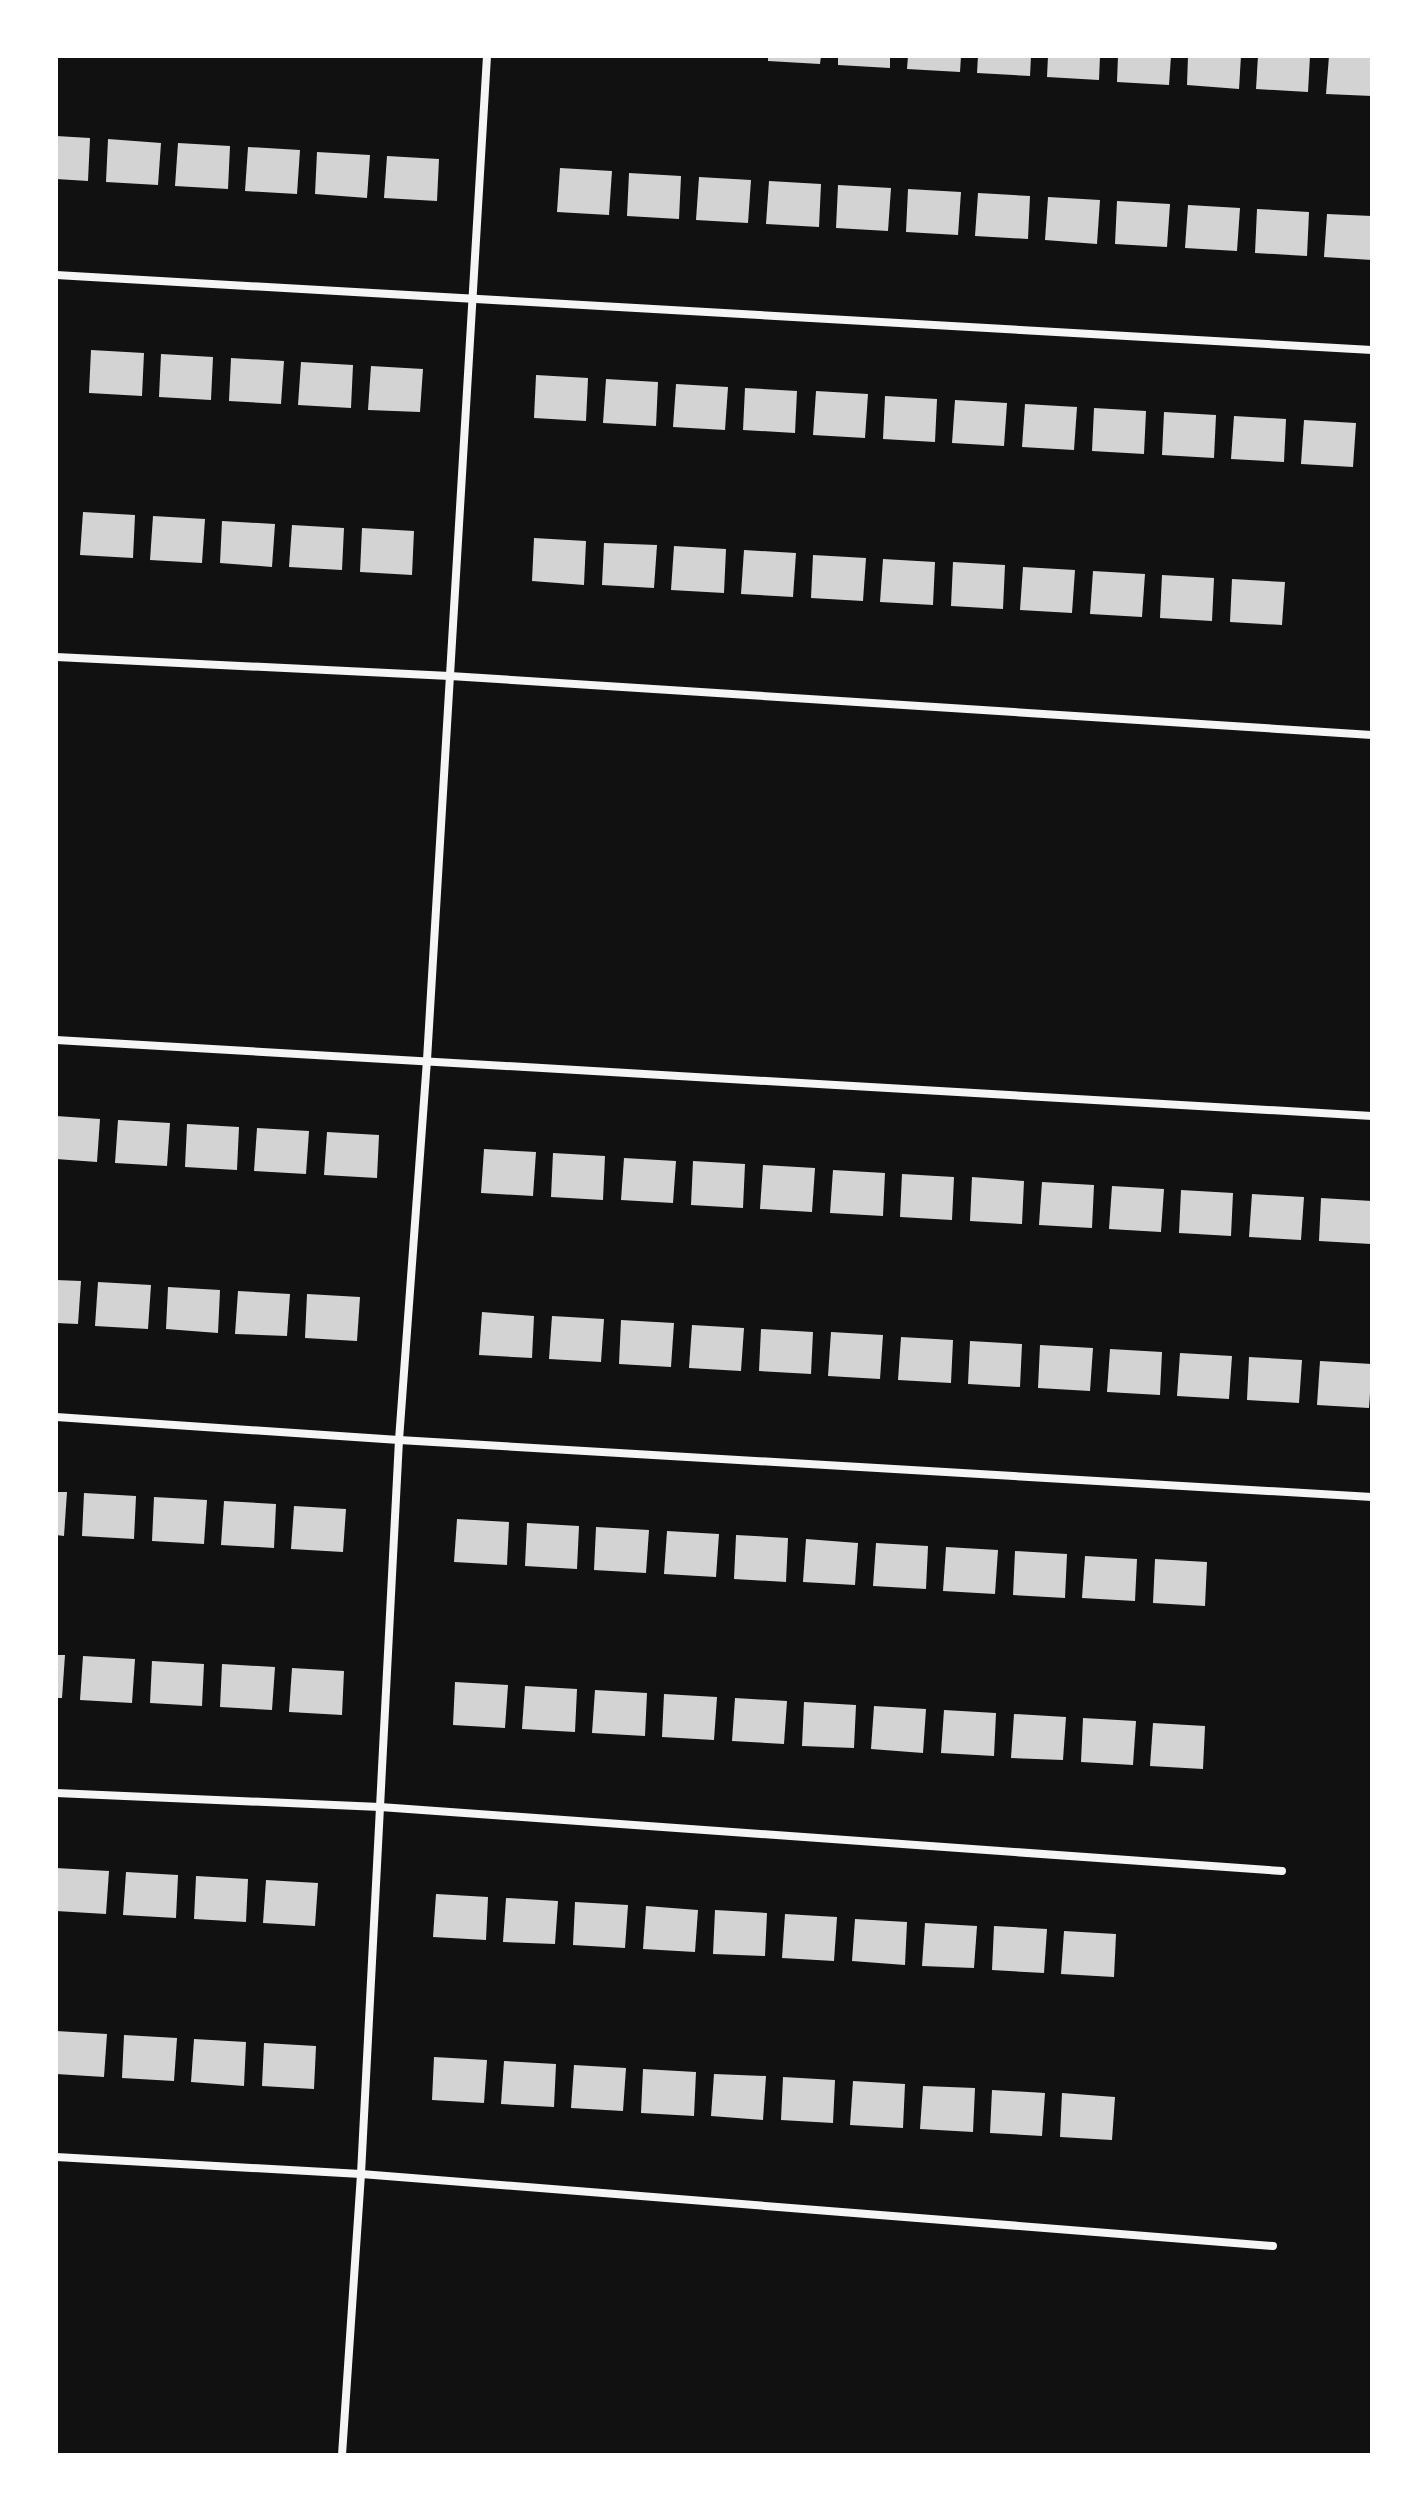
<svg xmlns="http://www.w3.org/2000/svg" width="1428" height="2511" viewBox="0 0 1428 2511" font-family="'PT Sans Narrow',sans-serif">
<rect width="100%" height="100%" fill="#111"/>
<g fill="#d3d3d3">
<path d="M 768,56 L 821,56 L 820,64 L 768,61 Z"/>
<path d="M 838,56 L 890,56 L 890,68 L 838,65 Z"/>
<path d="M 908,56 L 961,56 L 960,72 L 907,69 Z"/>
<path d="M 978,56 L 1031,56 L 1030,76 L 977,73 Z"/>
<path d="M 1048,56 L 1100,56 L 1099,80 L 1047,77 Z"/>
<path d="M 1118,56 L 1171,56 L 1169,85 L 1117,82 Z"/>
<path d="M 1188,56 L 1241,56 L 1239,89 L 1187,85 Z"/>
<path d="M 1258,56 L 1310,56 L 1308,92 L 1256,89 Z"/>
<path d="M 1329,56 L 1372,56 L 1372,96 L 1326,94 Z"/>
<path d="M 56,136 L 90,138 L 88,181 L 56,179 Z"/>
<path d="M 108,139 L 161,143 L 158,185 L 106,182 Z"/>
<path d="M 178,143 L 230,146 L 228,189 L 175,186 Z"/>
<path d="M 248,147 L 300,150 L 297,194 L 245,191 Z"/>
<path d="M 317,152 L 370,155 L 367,198 L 315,194 Z"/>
<path d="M 387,156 L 439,159 L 437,201 L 384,198 Z"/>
<path d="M 560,168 L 612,171 L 609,215 L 557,212 Z"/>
<path d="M 629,173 L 681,176 L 679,219 L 627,216 Z"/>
<path d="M 699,177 L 751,180 L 748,223 L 696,220 Z"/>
<path d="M 769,181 L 821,184 L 819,227 L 766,224 Z"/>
<path d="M 838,185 L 891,188 L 888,231 L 836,228 Z"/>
<path d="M 908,189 L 961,192 L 958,235 L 906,232 Z"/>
<path d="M 978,193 L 1030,196 L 1028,239 L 975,236 Z"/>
<path d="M 1048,197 L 1100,200 L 1097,244 L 1045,240 Z"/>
<path d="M 1117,201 L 1170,204 L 1167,247 L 1115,244 Z"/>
<path d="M 1188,205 L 1240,208 L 1237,251 L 1185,248 Z"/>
<path d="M 1257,209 L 1309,212 L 1307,256 L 1255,253 Z"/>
<path d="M 1327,214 L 1372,216 L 1372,260 L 1324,257 Z"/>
<path d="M 91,350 L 144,353 L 142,396 L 89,393 Z"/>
<path d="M 161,354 L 213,357 L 211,400 L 159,397 Z"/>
<path d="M 231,358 L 284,361 L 281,404 L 229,401 Z"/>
<path d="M 301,362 L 353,365 L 351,408 L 298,405 Z"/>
<path d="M 371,366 L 423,369 L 420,412 L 368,410 Z"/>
<path d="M 536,375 L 588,378 L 586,421 L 534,418 Z"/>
<path d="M 606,379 L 658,382 L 656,426 L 603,423 Z"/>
<path d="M 676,384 L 728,387 L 725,430 L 673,427 Z"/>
<path d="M 745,388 L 797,391 L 795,433 L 743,430 Z"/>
<path d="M 816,391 L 868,394 L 865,438 L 813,435 Z"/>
<path d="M 885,396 L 937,399 L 935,442 L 883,439 Z"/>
<path d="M 955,400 L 1007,403 L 1004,446 L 952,443 Z"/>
<path d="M 1025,404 L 1077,407 L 1074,450 L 1022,447 Z"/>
<path d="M 1094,408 L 1146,411 L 1144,454 L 1092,451 Z"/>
<path d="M 1164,412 L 1216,415 L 1214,458 L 1162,455 Z"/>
<path d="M 1234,416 L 1286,419 L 1284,462 L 1231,459 Z"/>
<path d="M 1304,420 L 1356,423 L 1353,467 L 1301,464 Z"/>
<path d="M 83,512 L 135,515 L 133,558 L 80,555 Z"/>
<path d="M 153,516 L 205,519 L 202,563 L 150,560 Z"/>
<path d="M 222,521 L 275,524 L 272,567 L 220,563 Z"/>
<path d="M 292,525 L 344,528 L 342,570 L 289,567 Z"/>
<path d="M 362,528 L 414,531 L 412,575 L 360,572 Z"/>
<path d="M 534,538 L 586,541 L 584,585 L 532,581 Z"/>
<path d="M 604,543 L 657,545 L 654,588 L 602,585 Z"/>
<path d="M 674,546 L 726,549 L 724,593 L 671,590 Z"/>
<path d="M 744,550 L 796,553 L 793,597 L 741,594 Z"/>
<path d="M 813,555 L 866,558 L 863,601 L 811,598 Z"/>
<path d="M 883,559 L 935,562 L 933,605 L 880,602 Z"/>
<path d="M 953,562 L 1005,565 L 1003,609 L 951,606 Z"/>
<path d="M 1023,567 L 1075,570 L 1072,613 L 1020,610 Z"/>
<path d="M 1093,571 L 1145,574 L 1142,617 L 1090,614 Z"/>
<path d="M 1162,575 L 1214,578 L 1212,621 L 1160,618 Z"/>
<path d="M 1232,579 L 1285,582 L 1282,625 L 1230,622 Z"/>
<path d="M 56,1116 L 100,1119 L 97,1162 L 56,1159 Z"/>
<path d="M 118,1120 L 170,1123 L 167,1166 L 115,1163 Z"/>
<path d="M 187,1124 L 239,1127 L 237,1170 L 185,1167 Z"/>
<path d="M 257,1128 L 309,1131 L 306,1174 L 254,1171 Z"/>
<path d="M 327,1132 L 379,1135 L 377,1178 L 324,1175 Z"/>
<path d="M 484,1149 L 536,1152 L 533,1196 L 481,1193 Z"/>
<path d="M 553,1153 L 605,1156 L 603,1200 L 551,1197 Z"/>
<path d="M 624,1158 L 676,1161 L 673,1203 L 621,1200 Z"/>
<path d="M 693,1161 L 745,1164 L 743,1208 L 691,1205 Z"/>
<path d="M 763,1165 L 815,1168 L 812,1212 L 760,1209 Z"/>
<path d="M 833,1170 L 885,1173 L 883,1216 L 830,1213 Z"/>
<path d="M 902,1174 L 954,1177 L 952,1220 L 900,1217 Z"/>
<path d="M 972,1177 L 1024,1181 L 1022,1224 L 970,1221 Z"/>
<path d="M 1042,1182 L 1094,1185 L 1092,1228 L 1039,1225 Z"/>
<path d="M 1112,1186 L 1164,1189 L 1161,1232 L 1109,1229 Z"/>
<path d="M 1181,1190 L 1233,1193 L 1231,1236 L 1179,1233 Z"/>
<path d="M 1252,1194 L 1304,1197 L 1301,1240 L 1249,1237 Z"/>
<path d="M 1321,1198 L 1372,1201 L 1371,1244 L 1319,1241 Z"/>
<path d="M 56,1280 L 81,1281 L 78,1324 L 56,1323 Z"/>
<path d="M 98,1282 L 151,1285 L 148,1329 L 95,1326 Z"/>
<path d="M 168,1287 L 220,1290 L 218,1333 L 166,1329 Z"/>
<path d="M 238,1291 L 290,1294 L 287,1336 L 235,1334 Z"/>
<path d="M 307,1294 L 360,1297 L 357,1341 L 305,1338 Z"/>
<path d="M 482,1312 L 534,1316 L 532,1358 L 479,1355 Z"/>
<path d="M 552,1316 L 604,1319 L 601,1362 L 549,1359 Z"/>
<path d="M 621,1320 L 674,1323 L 671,1367 L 619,1364 Z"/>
<path d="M 692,1325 L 744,1328 L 741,1371 L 689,1368 Z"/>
<path d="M 761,1329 L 813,1332 L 811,1374 L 759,1371 Z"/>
<path d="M 831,1332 L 883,1335 L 880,1379 L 828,1376 Z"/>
<path d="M 901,1337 L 953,1340 L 951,1383 L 898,1380 Z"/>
<path d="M 970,1341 L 1022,1344 L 1020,1387 L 968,1384 Z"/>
<path d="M 1040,1345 L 1093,1348 L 1090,1391 L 1038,1388 Z"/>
<path d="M 1110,1349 L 1162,1352 L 1160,1395 L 1107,1392 Z"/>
<path d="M 1180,1353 L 1232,1356 L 1229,1399 L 1177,1396 Z"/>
<path d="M 1249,1357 L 1302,1360 L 1299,1403 L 1247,1400 Z"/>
<path d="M 1320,1361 L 1372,1364 L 1369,1408 L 1317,1405 Z"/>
<path d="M 56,1492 L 67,1492 L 64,1536 L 56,1535 Z"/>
<path d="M 84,1493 L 136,1496 L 134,1539 L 82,1536 Z"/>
<path d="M 154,1497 L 207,1500 L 204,1544 L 152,1541 Z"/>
<path d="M 224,1501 L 276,1504 L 274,1548 L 221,1545 Z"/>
<path d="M 294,1506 L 346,1509 L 343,1552 L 291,1549 Z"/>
<path d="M 457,1519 L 509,1522 L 507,1565 L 454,1562 Z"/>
<path d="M 527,1523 L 579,1526 L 577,1569 L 525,1566 Z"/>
<path d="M 596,1527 L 649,1530 L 646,1573 L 594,1570 Z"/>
<path d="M 667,1531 L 719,1534 L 716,1577 L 664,1574 Z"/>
<path d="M 736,1535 L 788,1538 L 786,1582 L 734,1579 Z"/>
<path d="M 806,1539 L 858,1543 L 855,1585 L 803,1582 Z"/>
<path d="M 876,1543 L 928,1546 L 926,1589 L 873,1586 Z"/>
<path d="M 946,1547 L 998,1550 L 995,1594 L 943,1591 Z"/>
<path d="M 1015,1551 L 1067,1554 L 1065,1598 L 1013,1595 Z"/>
<path d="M 1085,1556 L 1137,1559 L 1135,1601 L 1082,1598 Z"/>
<path d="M 1155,1559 L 1207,1562 L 1205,1606 L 1153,1603 Z"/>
<path d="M 56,1655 L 65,1655 L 62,1698 L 56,1698 Z"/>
<path d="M 83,1656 L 135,1659 L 132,1703 L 80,1700 Z"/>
<path d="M 152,1661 L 204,1664 L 202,1706 L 150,1703 Z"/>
<path d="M 222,1664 L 275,1667 L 272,1710 L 220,1707 Z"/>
<path d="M 292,1668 L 344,1671 L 342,1715 L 289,1712 Z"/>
<path d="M 455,1682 L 508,1685 L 505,1728 L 453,1725 Z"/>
<path d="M 525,1686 L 577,1689 L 575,1732 L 522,1729 Z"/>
<path d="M 595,1690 L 647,1693 L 645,1736 L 592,1733 Z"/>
<path d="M 664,1694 L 717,1697 L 714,1740 L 662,1737 Z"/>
<path d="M 735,1698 L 787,1701 L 784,1744 L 732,1741 Z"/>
<path d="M 804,1702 L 856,1705 L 854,1748 L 802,1746 Z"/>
<path d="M 874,1706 L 926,1709 L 923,1753 L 871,1749 Z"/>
<path d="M 944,1710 L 996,1713 L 994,1756 L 941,1753 Z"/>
<path d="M 1014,1714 L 1066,1717 L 1063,1760 L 1011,1758 Z"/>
<path d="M 1083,1718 L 1136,1721 L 1133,1765 L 1081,1762 Z"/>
<path d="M 1153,1723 L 1205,1726 L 1203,1769 L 1150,1766 Z"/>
<path d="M 56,1868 L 109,1871 L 106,1914 L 56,1911 Z"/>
<path d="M 126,1872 L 178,1875 L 176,1918 L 123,1915 Z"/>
<path d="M 196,1876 L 248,1879 L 246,1922 L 194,1919 Z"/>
<path d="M 266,1880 L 318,1883 L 315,1926 L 263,1923 Z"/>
<path d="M 436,1894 L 488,1897 L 486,1940 L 433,1937 Z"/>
<path d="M 506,1898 L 558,1901 L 555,1944 L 503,1942 Z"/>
<path d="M 575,1902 L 628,1905 L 625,1948 L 573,1945 Z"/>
<path d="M 646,1906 L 698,1910 L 695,1952 L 643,1949 Z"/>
<path d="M 715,1910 L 767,1913 L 765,1956 L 713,1954 Z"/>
<path d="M 785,1914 L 837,1917 L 834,1961 L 782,1958 Z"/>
<path d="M 855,1919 L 907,1922 L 905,1965 L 852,1961 Z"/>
<path d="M 925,1923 L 977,1926 L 974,1968 L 922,1966 Z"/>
<path d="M 994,1926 L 1047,1929 L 1044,1973 L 992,1970 Z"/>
<path d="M 1064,1931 L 1116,1934 L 1114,1977 L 1061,1974 Z"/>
<path d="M 56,2031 L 107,2034 L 104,2077 L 56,2074 Z"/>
<path d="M 124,2035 L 177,2038 L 174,2081 L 122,2078 Z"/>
<path d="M 194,2039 L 246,2042 L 244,2086 L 191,2082 Z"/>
<path d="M 264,2043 L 316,2046 L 314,2089 L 262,2086 Z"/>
<path d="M 434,2057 L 487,2060 L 484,2103 L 432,2100 Z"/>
<path d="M 504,2061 L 556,2064 L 554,2107 L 501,2104 Z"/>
<path d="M 574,2065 L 626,2068 L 623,2111 L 571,2108 Z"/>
<path d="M 643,2069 L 696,2072 L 694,2116 L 641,2113 Z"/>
<path d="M 714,2074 L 766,2076 L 763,2120 L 711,2116 Z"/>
<path d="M 783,2077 L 835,2080 L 833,2123 L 781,2120 Z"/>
<path d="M 853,2081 L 905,2084 L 903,2128 L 850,2125 Z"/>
<path d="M 923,2086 L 975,2088 L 973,2132 L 920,2129 Z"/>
<path d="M 992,2090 L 1045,2093 L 1042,2136 L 990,2133 Z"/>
<path d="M 1062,2093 L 1115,2097 L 1112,2140 L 1060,2137 Z"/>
</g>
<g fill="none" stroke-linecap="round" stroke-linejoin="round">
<g stroke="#f5f5f5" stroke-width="8">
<path d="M 56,275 L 1372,350"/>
<path d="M 56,657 L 450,676 L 1372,735"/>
<path d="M 56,1040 L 1372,1116"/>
<path d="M 56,1417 L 399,1440 L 1372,1497"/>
<path d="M 56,1793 L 380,1807 L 1282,1871"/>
<path d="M 56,2157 L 361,2174 L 1273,2246"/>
<path d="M 342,2455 L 361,2174 L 399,1440 L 427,1060 L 487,56"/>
</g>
</g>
<rect width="1428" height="2511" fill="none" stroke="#ffffff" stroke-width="116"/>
</svg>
